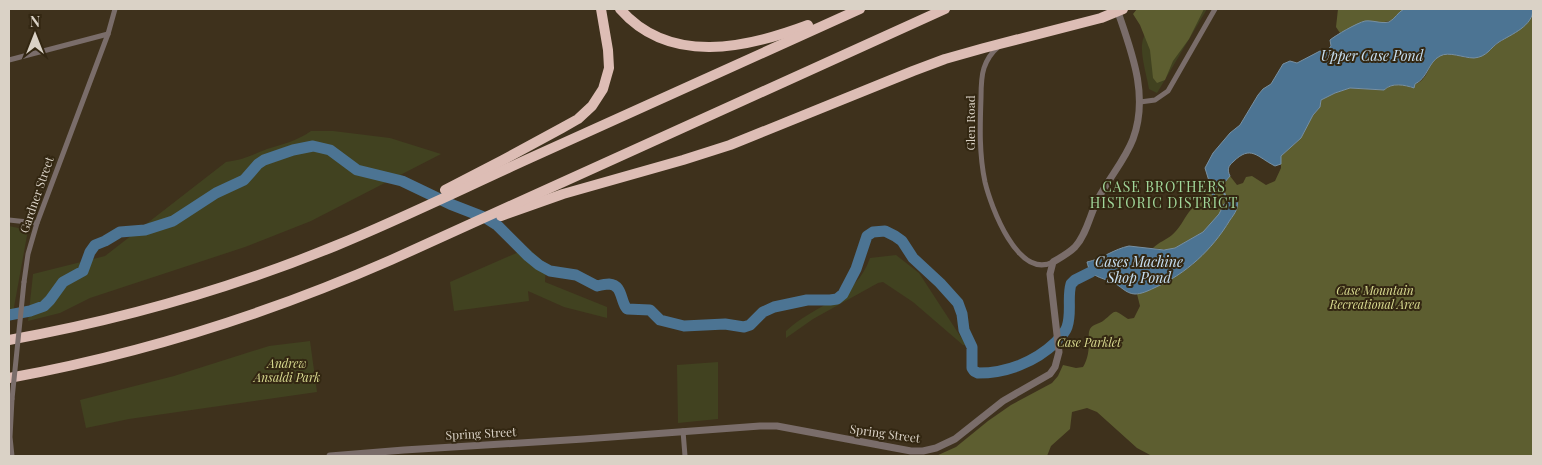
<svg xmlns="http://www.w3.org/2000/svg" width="1542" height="465" viewBox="0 0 1542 465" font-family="'Playfair Display',serif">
<rect width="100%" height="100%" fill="#3e311c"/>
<g fill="#414220">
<path d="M 1175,9 L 1207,9 L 1157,93 L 1149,89 C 1147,75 1137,46 1145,35 C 1150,27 1167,15 1175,9 Z"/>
<path d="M 311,131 L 333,131 L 390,138 L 441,154 L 311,221 L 245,247 L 90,298 L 60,313 L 28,321 L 33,274 L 105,256 L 226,162 C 243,160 252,155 267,149 C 283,144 297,141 311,131 Z"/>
<path d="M 9,226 L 28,230 L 12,318 L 9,319 Z"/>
<path d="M 528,248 L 546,264 L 545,282 L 607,307 L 607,318 L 564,307 L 528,291 L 529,301 L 454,311 L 450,282 Z"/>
<path d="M 896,255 L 919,273 L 966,345 L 963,345 L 913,302 L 883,282 L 878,283 L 813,319 L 786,338 L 786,331 C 815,304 856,299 870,258 Z"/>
<path d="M 310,341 L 317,392 L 129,419 L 86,428 L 80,400 L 174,376 L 269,346 Z"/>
<path d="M 718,362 L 718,419 L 678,423 L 677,365 Z"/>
</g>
<g fill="#5d5e30">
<path d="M 1137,9 L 1204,9 L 1189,39 L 1173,61 L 1165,80 L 1157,83 L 1153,78 L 1150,50 L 1140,25 L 1133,14 Z"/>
<path d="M 1338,9 L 1404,9 L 1394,20 L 1390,21 L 1378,23 L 1366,21 L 1340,33 L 1336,27 Z"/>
<path d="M 1533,14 L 1533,456 L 1152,456 L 1137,448 L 1097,412 L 1087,408 L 1072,412 L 1070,429 L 1051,446 L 1047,456 L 936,456 L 956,447 L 988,421 L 1011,405 L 1052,383 L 1058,376 L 1063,365 L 1076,368 L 1083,367 C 1088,359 1089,350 1089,340 C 1089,337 1088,333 1090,329 C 1093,324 1099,324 1103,321 C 1118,309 1112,309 1128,319 L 1134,318 L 1140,306 L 1137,294 L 1162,284 L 1192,265 L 1229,222 L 1237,208 L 1237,199 L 1233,199 L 1203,232 L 1175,248 L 1169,250 L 1153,248 C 1159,242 1166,240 1172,235 C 1180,228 1183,220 1189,212 C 1199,201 1204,206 1208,188 L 1213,196 L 1230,176 L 1237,185 L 1243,183 L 1246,177 L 1252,176 L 1266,185 L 1275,181 L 1281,168 L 1281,156 L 1301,138 L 1313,115 L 1320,107 L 1321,100 L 1335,93 L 1350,88 L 1384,90 C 1391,83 1404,83 1412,88 C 1415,83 1417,84 1421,81 C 1430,73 1430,59 1442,55 C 1451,52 1463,58 1472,58 C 1484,57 1490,49 1498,43 C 1511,33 1525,29 1533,14 Z"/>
</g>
<g fill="#4c7493" stroke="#7790a2">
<path d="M 1404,9 L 1533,9 C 1533,26 1512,34 1499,42 C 1490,48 1487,57 1474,58 C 1463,58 1449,51 1440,56 C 1428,62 1428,78 1415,84 L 1414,88 C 1405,85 1392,82 1384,90 L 1350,88 L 1335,93 L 1321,100 L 1320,107 L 1313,115 L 1301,138 L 1281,156 L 1281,164 L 1275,166 C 1257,157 1251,144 1233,162 C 1228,166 1227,170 1230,176 L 1213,196 L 1206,182 L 1209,181 L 1205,168 L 1213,153 L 1230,133 L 1240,125 L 1258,95 L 1263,89 L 1271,84 L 1283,64 L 1290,61 L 1297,63 L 1320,51 L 1327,51 L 1331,46 L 1330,40 C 1336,35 1357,23 1365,21 C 1373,20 1381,24 1389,22 C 1395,19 1398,12 1404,9 Z"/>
<path d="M 1235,198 L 1237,199 C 1239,208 1235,213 1230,220 C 1212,250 1186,274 1154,288 C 1148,291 1141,294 1135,294 C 1126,294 1120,285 1112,282 C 1100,277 1090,277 1087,262 C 1102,259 1114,249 1129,246 L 1164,250 L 1175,248 L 1203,232 L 1219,214 L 1224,204 Z"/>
</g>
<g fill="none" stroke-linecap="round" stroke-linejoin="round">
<path stroke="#7790a2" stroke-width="2" d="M 1221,186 L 1228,202"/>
<path stroke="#4c7493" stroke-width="11" d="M 9,315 L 30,311 L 44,306 L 50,300 L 63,282 L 83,271 L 90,252 L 95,245 L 105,241 L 120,232 L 145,230 L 173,221 L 216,193 L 244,180 L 258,164 L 264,160 L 293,150 L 313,146 L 330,150 L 357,170 L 402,181 L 450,204 L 486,218 L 497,225 L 528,256 L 539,265 L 550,271 L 576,275 L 597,286 C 601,285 605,284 609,284 C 623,285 620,301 627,309 L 650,310 L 660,320 L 684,326 L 725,324 L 744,327 L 750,325 L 763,312 L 774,307 L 807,300 L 830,300 L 837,299 L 843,294 L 856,269 L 867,236 L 873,232 L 885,231 L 895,236 L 902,241 L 913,258 L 940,283 L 958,303 L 962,314 L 964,330 L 972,347 L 972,368 L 974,371 L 978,373 C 1007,373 1035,362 1056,342 C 1060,337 1065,333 1067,327 C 1072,313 1067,297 1071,284 L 1075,280 L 1091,272"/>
<g stroke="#7a6d6a" stroke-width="5">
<path d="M 999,46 C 992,52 987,59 984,68 C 981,77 981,88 981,98 C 980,126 979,154 985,182 C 991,207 1018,280 1053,262"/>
<path d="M 9,60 L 108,34"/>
<path d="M 1140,102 L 1155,100 L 1168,91 L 1215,9"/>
<path d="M 9,220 L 37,223"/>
<path d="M 24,282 L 28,254 L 37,223 L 108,34 L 115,9"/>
<path d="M 683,431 L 685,456"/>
<path d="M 12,456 L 10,437 L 12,399"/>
</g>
<path stroke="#7a6d6a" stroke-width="7" d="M 330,456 L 404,450 L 584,439 L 760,426 L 777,426 L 911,451 L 923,451 L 936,448 L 955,439 L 1003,401 L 1050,374 L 1055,367 L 1059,352 L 1050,274 L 1053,262 C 1060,258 1069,253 1075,247 C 1087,234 1090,214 1098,199 C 1109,178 1125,160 1133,139 C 1149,96 1132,53 1118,12"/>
<g stroke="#ddbdb5" stroke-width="10">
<path d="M 620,9 C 670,66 747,48 808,25"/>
<path d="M 445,190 L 503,160 L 562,128 L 578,119 L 592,106 L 603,89 L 609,68 L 608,50 L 601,9"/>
<path d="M 501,216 L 563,194 L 683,160 L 730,145 L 913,71 L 945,59 L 984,48 L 1101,18 L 1123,9"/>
<path d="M 9,340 C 120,320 230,289 335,246 C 401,219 464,188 528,159 C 639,109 749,59 860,9"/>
<path d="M 9,378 C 141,354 268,314 391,260 L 945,9"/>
</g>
<path stroke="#7a6d6a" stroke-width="5" d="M 12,399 L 24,282"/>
</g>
<g text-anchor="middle" stroke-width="4" stroke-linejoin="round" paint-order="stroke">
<g font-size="12" fill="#dad2c6" stroke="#332712">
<text transform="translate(971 123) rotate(-90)" y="4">Glen Road</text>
<text transform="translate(37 195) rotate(-71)" y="4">Gardner Street</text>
<text transform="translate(481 434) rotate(-3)" y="4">Spring Street</text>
<text transform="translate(885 434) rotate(8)" y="4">Spring Street</text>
</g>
<g font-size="12" font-style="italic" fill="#d9db90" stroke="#332712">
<text x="1375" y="295">Case Mountain<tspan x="1375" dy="14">Recreational Area</tspan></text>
<text x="1089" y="347">Case Parklet</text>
<text x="287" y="368">Andrew<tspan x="287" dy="14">Ansaldi Park</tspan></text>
</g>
<g font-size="14" font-style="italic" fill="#c7e0f4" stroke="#332712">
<text x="1372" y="61">Upper Case Pond</text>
<text x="1139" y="267">Cases Machine<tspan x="1139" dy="16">Shop Pond</tspan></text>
</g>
<g font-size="14" letter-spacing="1" fill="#a1d79a" stroke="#332712">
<text x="1164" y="192">CASE BROTHERS<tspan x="1164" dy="16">HISTORIC DISTRICT</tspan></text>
</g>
</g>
<rect width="1542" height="465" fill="none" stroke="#dad2c6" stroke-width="20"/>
<g transform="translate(35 35)" stroke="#332712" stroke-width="4" paint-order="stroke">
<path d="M0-4L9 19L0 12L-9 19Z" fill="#dad2c6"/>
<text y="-8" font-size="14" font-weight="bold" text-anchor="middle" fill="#dad2c6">N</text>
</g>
</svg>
